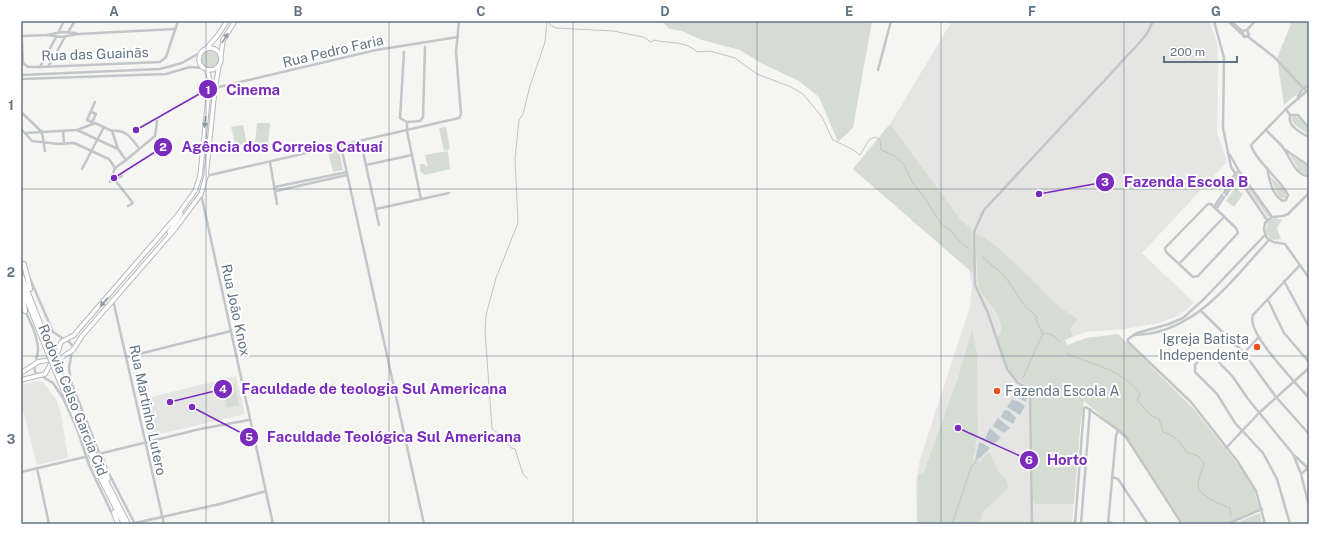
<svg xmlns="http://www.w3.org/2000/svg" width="1330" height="545" viewBox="0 0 1330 545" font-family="'Public Sans',sans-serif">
<rect width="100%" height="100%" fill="#f5f5f1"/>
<g fill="#e5e6e4">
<path d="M 952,21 L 1209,21 L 1217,43 L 1218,63 L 1217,133 L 1227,162 L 1142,253 L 1194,303 L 1178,316 L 1159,323 L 1124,329 L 1086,332 L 1065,340 L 1080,428 L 1072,524 L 917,524 L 916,483 L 920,459 L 970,307 L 972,284 L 968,267 L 853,169 L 890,124 Z"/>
<path d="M 236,376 L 245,414 L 148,437 L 147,423 L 144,422 L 139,400 Z"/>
<path d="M 36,381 L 43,382 L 56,399 L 61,413 L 68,458 L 37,465 L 21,402 L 21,385 Z"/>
</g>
<g fill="#d5dcd2">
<path d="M 661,21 L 872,21 L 853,128 L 838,142 L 819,97 L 799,81 L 761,63 L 740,50 L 702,40 L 682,31 L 670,29 Z"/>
<path d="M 1288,21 L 1309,21 L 1309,84 L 1284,105 L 1277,58 L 1291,24 Z"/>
<circle cx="210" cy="59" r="9"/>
<path d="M 1292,115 C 1301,117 1309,125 1309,135 C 1303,129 1289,125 1292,115 Z"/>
<path d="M 257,123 L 270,123 L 268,145 L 255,144 Z"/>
<path d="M 890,124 L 960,219 L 971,229 L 975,275 L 853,169 Z"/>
<path d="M 243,125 L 247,144 L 236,147 L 231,127 Z"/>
<path d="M 446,127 L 450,149 L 444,151 L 439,128 Z"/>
<path d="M 336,150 L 339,151 L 343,170 L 333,172 L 328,152 Z"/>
<path d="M 448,151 L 450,169 L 425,175 L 420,171 L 420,164 L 424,164 L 428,167 L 425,155 Z"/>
<path d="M 1290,155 L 1308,167 L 1309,174 L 1307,175 L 1299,170 Z"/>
<path d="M 1239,173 L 1270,216 L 1268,217 L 1238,175 Z"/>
<path d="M 1270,176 L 1285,191 L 1286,198 L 1281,198 L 1277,194 Z"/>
<path d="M 1235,188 L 1243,194 L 1234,207 L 1226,201 Z"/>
<path d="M 1275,218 L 1282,220 L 1277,228 L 1281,239 L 1274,240 L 1270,238 L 1266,231 L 1268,222 Z"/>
<path d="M 975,234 C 990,234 1043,292 1057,305 C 1064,311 1071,314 1078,319 L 1070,329 L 1073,336 L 1065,340 L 1067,345 L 1086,338 L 1118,334 L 1193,408 L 1247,476 L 1254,490 L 1259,509 L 1224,524 L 1184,524 L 1127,438 L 1084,401 L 1080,428 L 1074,504 L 1035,504 L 1033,499 L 1031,391 C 1027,384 1018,381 1012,374 C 1004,364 1001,348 997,336 L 1000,335 C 1006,315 984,301 978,286 Z"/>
<path d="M 972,330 L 977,355 L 978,431 L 973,460 L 981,462 L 983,458 L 989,452 L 998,471 L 1007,481 L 1008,488 L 982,513 L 980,524 L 917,524 L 918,475 L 924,472 L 959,375 Z"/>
<path d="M 235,384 L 239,405 L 227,408 L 223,387 Z"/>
<path d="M 1260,513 L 1262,524 L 1232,524 L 1235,523 Z"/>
</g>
<g fill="#bbc7cc">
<path d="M 1021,388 L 1028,392 L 1026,402 L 1015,396 Z"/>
<path d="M 1012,400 L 1018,401 L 1025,406 L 1020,415 L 1007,407 Z"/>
<path d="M 1004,410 L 1009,411 L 1016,418 L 1013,424 L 1001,417 Z"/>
<path d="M 998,418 L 1010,428 L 1004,433 L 993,426 Z"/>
<path d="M 990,428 L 1001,438 L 992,445 L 985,438 Z"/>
<path d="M 979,443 L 982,443 L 990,448 L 980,458 L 975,460 Z"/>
</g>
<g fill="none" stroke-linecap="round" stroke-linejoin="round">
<g stroke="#bbc7cc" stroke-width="1">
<path d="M 549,21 L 550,25 L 556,28 L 613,31 L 643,37 L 651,42 L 654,40 C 669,44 685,40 697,52 L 710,51 L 735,58 L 757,74 L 791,87 L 803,94 L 822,117 L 833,140 L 852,149 L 860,155 L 869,140 L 875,137 L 880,140 L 881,150 L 893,155 L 904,164 L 912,182 L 924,197 L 942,225 L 949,229 L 963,245 L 969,248"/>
<path d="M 982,257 L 1004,275 L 1024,305 L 1037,317 L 1036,320 L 1043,334 C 1051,332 1055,337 1060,342"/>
<path d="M 1067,354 C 1090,363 1127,372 1140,394 L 1137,400 L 1150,415 L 1159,419 L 1163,432 C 1175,436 1180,441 1186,452 L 1198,456 L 1204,463 L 1198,482 L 1199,490 L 1211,500 L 1230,508 L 1231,517"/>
<path d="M 1023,378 L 1043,333"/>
<path d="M 1017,391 L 1019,386"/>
<path d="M 1012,400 L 1016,394"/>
<path d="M 528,479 L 523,474 L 515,449 L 511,448 L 501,435 L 492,429 L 485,331 L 486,315 L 496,278 L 518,223 L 515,159 L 519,120 L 523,114 L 530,86 L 545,42 L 547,21"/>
<path d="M 952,524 L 971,468 L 978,458"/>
</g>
<defs>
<g id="major">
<circle cx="210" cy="59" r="11"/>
<path d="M 206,49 L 218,35 L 227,21"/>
<path d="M 221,55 L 223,40 L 235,21"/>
<path d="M 169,232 L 181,214"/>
<path d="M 21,373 L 38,362 L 48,360 L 58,352 L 61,342 L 74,335 L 79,329 L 177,216 L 195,191 L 200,176 L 210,80 L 207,70"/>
<path d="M 21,380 L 45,374 L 50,365 L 73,350 L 82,336 L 175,229 L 201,194 L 206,176 L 215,88 L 219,66"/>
</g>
<g id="highway">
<path d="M 24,264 L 30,289"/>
<path d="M 21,275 L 51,351"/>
<path d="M 21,285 L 48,353"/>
<path d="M 23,294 L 25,311"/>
<path d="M 59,371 L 104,477 L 128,524"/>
<path d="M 56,372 L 101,479 L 124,524"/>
<path d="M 102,460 L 108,479"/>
<path d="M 114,512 L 118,524"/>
</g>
</defs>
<use href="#major" stroke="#b5b9bd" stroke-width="5.5"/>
<use href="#highway" stroke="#b4b8bb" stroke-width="6"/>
<g stroke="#c2c6c9" stroke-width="2.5">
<path d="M 21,21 L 23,63 L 28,67 L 40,67 L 160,62 L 166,57 L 178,21"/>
<path d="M 1214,21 L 1224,58 L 1223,128 L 1231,167 L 1267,220"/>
<path d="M 1228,21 L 1242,34"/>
<path d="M 1231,21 L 1242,31"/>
<path d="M 1247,30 L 1249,35 L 1244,37 L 1242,31 L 1247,30 L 1255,21"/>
<path d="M 68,32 L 75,21"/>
<path d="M 58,33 L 64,21"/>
<path d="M 47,35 L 61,37 L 78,34 L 175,29"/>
<path d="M 22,36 L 47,35 L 62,32 L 76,33"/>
<path d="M 1247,36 L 1274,57 L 1309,94"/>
<path d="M 404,52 L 400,118 L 407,122 L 420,121 L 423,117 L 425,47"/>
<path d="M 40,67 L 56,37"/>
<path d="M 48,67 L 65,37"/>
<path d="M 878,70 L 891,21"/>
<path d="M 21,75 L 160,69 L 182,63 L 203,51"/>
<path d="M 21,79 L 166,74 L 190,67 L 204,68"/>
<path d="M 215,88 L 376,50 L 458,37"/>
<path d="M 1298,96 L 1303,89 L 1309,85"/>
<path d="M 1286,109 L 1290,115"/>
<path d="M 21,112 L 42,132 L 77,130 L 95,123 L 112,131 L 118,149"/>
<path d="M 91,112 L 96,114 L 92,122"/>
<path d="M 407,122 L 407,131 L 421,199"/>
<path d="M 94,123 L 87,120 L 95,102"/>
<path d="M 1309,128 L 1298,115 L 1290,115 C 1287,126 1301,133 1309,137"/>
<path d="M 21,129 L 32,141 L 58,144 L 74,143 L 109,159 L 115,168 L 126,160 L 118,149 L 77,130"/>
<path d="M 1266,130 C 1271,135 1277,141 1282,146 C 1289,155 1296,177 1309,176"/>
<path d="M 63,131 L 64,144"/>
<path d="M 112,131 C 126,129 131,138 139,148"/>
<path d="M 26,133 L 42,132 L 45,151"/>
<path d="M 341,146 L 424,524"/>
<path d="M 362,147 L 379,225"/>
<path d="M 1284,149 L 1309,166"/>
<path d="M 1230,155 L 1239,171 L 1272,217"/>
<path d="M 126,160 L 155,136 L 157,121"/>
<path d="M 270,162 L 277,204"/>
<path d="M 366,165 L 412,155"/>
<path d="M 1267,168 C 1269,178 1272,196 1283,201 L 1286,200 L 1288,195 C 1282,181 1254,159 1251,145 L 1286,109 L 1309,89"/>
<path d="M 82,169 L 104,127"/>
<path d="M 206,176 L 459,118 L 461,114 L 456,52 L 459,21"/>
<path d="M 111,180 L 115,180 L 133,203 L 128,206"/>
<path d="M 115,180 L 122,176"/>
<path d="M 110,182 L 115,168"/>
<path d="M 275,187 L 347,172"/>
<path d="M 276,191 L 347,175"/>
<path d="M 1224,193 L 1235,174 L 1239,171"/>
<path d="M 1309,193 L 1288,214 L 1283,216 L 1272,217 L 1265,223 L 1264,230 L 1267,238 L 1273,242 L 1285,244 L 1309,278"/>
<path d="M 201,194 L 273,524"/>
<path d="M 1226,195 L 1237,177"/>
<path d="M 1208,204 L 1211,204 L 1236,228 L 1238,233 L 1198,276 L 1193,277 L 1166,252 L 1165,248 Z"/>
<path d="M 1214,207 L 1222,195"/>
<path d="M 376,209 L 449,193"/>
<path d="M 1216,209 L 1224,197"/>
<path d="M 1265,235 L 1204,299 L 1183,318 L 1169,324 L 1137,333 L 1128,339 L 1128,342 L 1191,402 L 1238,462 L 1256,491 L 1265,524"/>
<path d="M 1179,264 L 1224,217"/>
<path d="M 1300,265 L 1253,315 C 1245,332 1298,385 1309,398"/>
<path d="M 28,274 L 53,332 L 64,339"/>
<path d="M 1284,281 L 1309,327"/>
<path d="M 113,300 L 164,524"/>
<path d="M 1268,300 L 1284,333 L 1309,362"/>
<path d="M 25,311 C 31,323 38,337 38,350 C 38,359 33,364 35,372 L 53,383 L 63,398 L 77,429 L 89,465 L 115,520"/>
<path d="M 1201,311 L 1244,353 L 1276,397 L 1309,434"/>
<path d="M 1133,335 C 1194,335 1231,281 1269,240"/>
<path d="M 67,340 L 73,346 L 69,368 L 71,382 L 102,460"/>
<path d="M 1244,353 L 1259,337"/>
<path d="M 127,357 L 231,331"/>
<path d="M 1226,448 L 1259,413 L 1309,368"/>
<path d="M 99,454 L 200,429 L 249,420"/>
<path d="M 1295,456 L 1309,469"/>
<path d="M 37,468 L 49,524"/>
<path d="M 106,468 L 135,524"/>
<path d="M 21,472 L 85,457"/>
<path d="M 1301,474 L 1309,467"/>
<path d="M 1112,477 L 1118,479 L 1148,524"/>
<path d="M 1108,522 L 1115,524"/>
<path d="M 135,523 L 220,504 L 266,491"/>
<path d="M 1032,524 L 1030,392 L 1028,388 L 1018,383 L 1007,369 L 988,313 L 975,285 L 974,232 L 984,210 L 1141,41 L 1148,32 L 1153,21"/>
<path d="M 1075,524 L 1084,408 L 1086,407 L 1118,430 L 1126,437 L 1182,524"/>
<path d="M 1081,524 L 1090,409"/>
<path d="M 1108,524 L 1116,436 L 1118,430"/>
<path d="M 1227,524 L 1262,509"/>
<path d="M 1290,524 L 1277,479 L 1263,453 L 1235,423 L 1217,394 L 1195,372 L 1195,365 L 1204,355 L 1211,354 L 1233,377 L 1248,399 L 1293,454 L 1301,474 L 1309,506"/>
</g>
<use href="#major" stroke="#fff" stroke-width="3.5"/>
<use href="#highway" stroke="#fff" stroke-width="4"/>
<defs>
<g id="highway-bridge">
<path d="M 51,351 L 59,371"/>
<path d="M 48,353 L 56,372"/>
</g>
</defs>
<use href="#highway-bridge" stroke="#b4b8bb" stroke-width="6" stroke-linecap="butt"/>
<use href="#highway-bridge" stroke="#fff" stroke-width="4"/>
</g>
<defs><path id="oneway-solid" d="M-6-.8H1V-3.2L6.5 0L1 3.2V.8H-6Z"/></defs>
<g fill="#919ea8">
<use href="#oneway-solid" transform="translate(225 38) rotate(-59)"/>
<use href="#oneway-solid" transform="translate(205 122) rotate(96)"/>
<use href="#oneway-solid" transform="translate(104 302) rotate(132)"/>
</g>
<path fill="none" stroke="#627483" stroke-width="1" stroke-opacity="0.55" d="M 206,21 L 206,524M 389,21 L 389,524M 573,21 L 573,524M 757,21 L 757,524M 941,21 L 941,524M 1124,21 L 1124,524M 21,189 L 1309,189M 21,356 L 1309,356"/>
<g fill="#eb501b" stroke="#fff" stroke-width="1.5">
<circle cx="1257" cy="347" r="4"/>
<circle cx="997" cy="391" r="4"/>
</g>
<g text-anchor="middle" stroke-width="4" stroke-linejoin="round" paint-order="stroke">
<g font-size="14" fill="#627483" stroke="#fff">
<text transform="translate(333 51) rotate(-13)" y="5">Rua Pedro Faria</text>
<text transform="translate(95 54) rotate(-2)" y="5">Rua das Guainãs</text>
<text transform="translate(236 310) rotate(78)" y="5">Rua João Knox</text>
<text transform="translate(73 400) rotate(68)" y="5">Rodovia Celso Garcia Cid</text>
<text transform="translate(148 410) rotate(78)" y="5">Rua Martinho Lutero</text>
</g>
<g font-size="14" fill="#627483" stroke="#fff" text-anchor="end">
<text x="1249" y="344">Igreja Batista<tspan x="1249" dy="16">Independente</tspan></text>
<text x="1005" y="396" text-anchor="start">Fazenda Escola A</text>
</g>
</g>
<path fill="none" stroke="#7b2cbf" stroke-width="1.5" d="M136 130L208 89M114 178L163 147M1039 194L1105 182M170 402L223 389M192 407L249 437M958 428L1029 460"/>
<g fill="#7b2cbf" stroke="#fff" stroke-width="1.5">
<circle cx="136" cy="130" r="4"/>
<circle cx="114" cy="178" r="4"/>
<circle cx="1039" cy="194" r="4"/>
<circle cx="170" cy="402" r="4"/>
<circle cx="192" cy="407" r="4"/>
<circle cx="958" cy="428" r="4"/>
<circle cx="208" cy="89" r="10"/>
<circle cx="163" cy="147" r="10"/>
<circle cx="1105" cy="182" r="10"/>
<circle cx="223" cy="389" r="10"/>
<circle cx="249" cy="437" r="10"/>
<circle cx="1029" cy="460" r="10"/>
</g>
<g font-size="12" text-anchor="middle" font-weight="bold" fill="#fff">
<text x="208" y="94">1</text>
<text x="163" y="151">2</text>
<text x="1105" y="186">3</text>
<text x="223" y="393">4</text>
<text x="249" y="441">5</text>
<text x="1029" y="464">6</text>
</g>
<g font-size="15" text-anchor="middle" font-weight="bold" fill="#7b2cbf" stroke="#fff" stroke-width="4" stroke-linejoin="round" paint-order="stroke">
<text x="253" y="95">Cinema</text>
<text x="282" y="152">Agência dos Correios Catuaí</text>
<text x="1186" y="187">Fazenda Escola B</text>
<text x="374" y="394">Faculdade de teologia Sul Americana</text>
<text x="394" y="442">Faculdade Teológica Sul Americana</text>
<text x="1067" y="465">Horto</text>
</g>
<rect width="1330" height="545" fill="none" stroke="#ffffff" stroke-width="44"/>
<path d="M1164 56v6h73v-6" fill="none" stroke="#627483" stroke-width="2"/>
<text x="1170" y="56" font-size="12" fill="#627483" stroke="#ffffff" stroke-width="3" paint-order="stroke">200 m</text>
<rect x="22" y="22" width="1286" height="501" fill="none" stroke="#627483" stroke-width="1.5"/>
<g font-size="13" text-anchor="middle" font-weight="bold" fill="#627483">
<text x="114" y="16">A</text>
<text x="298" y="16">B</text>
<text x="481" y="16">C</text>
<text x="665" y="16">D</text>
<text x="849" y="16">E</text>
<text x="1032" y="16">F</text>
<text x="1216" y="16">G</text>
<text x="11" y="110">1</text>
<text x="11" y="277">2</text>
<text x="11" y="444">3</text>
</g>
</svg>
